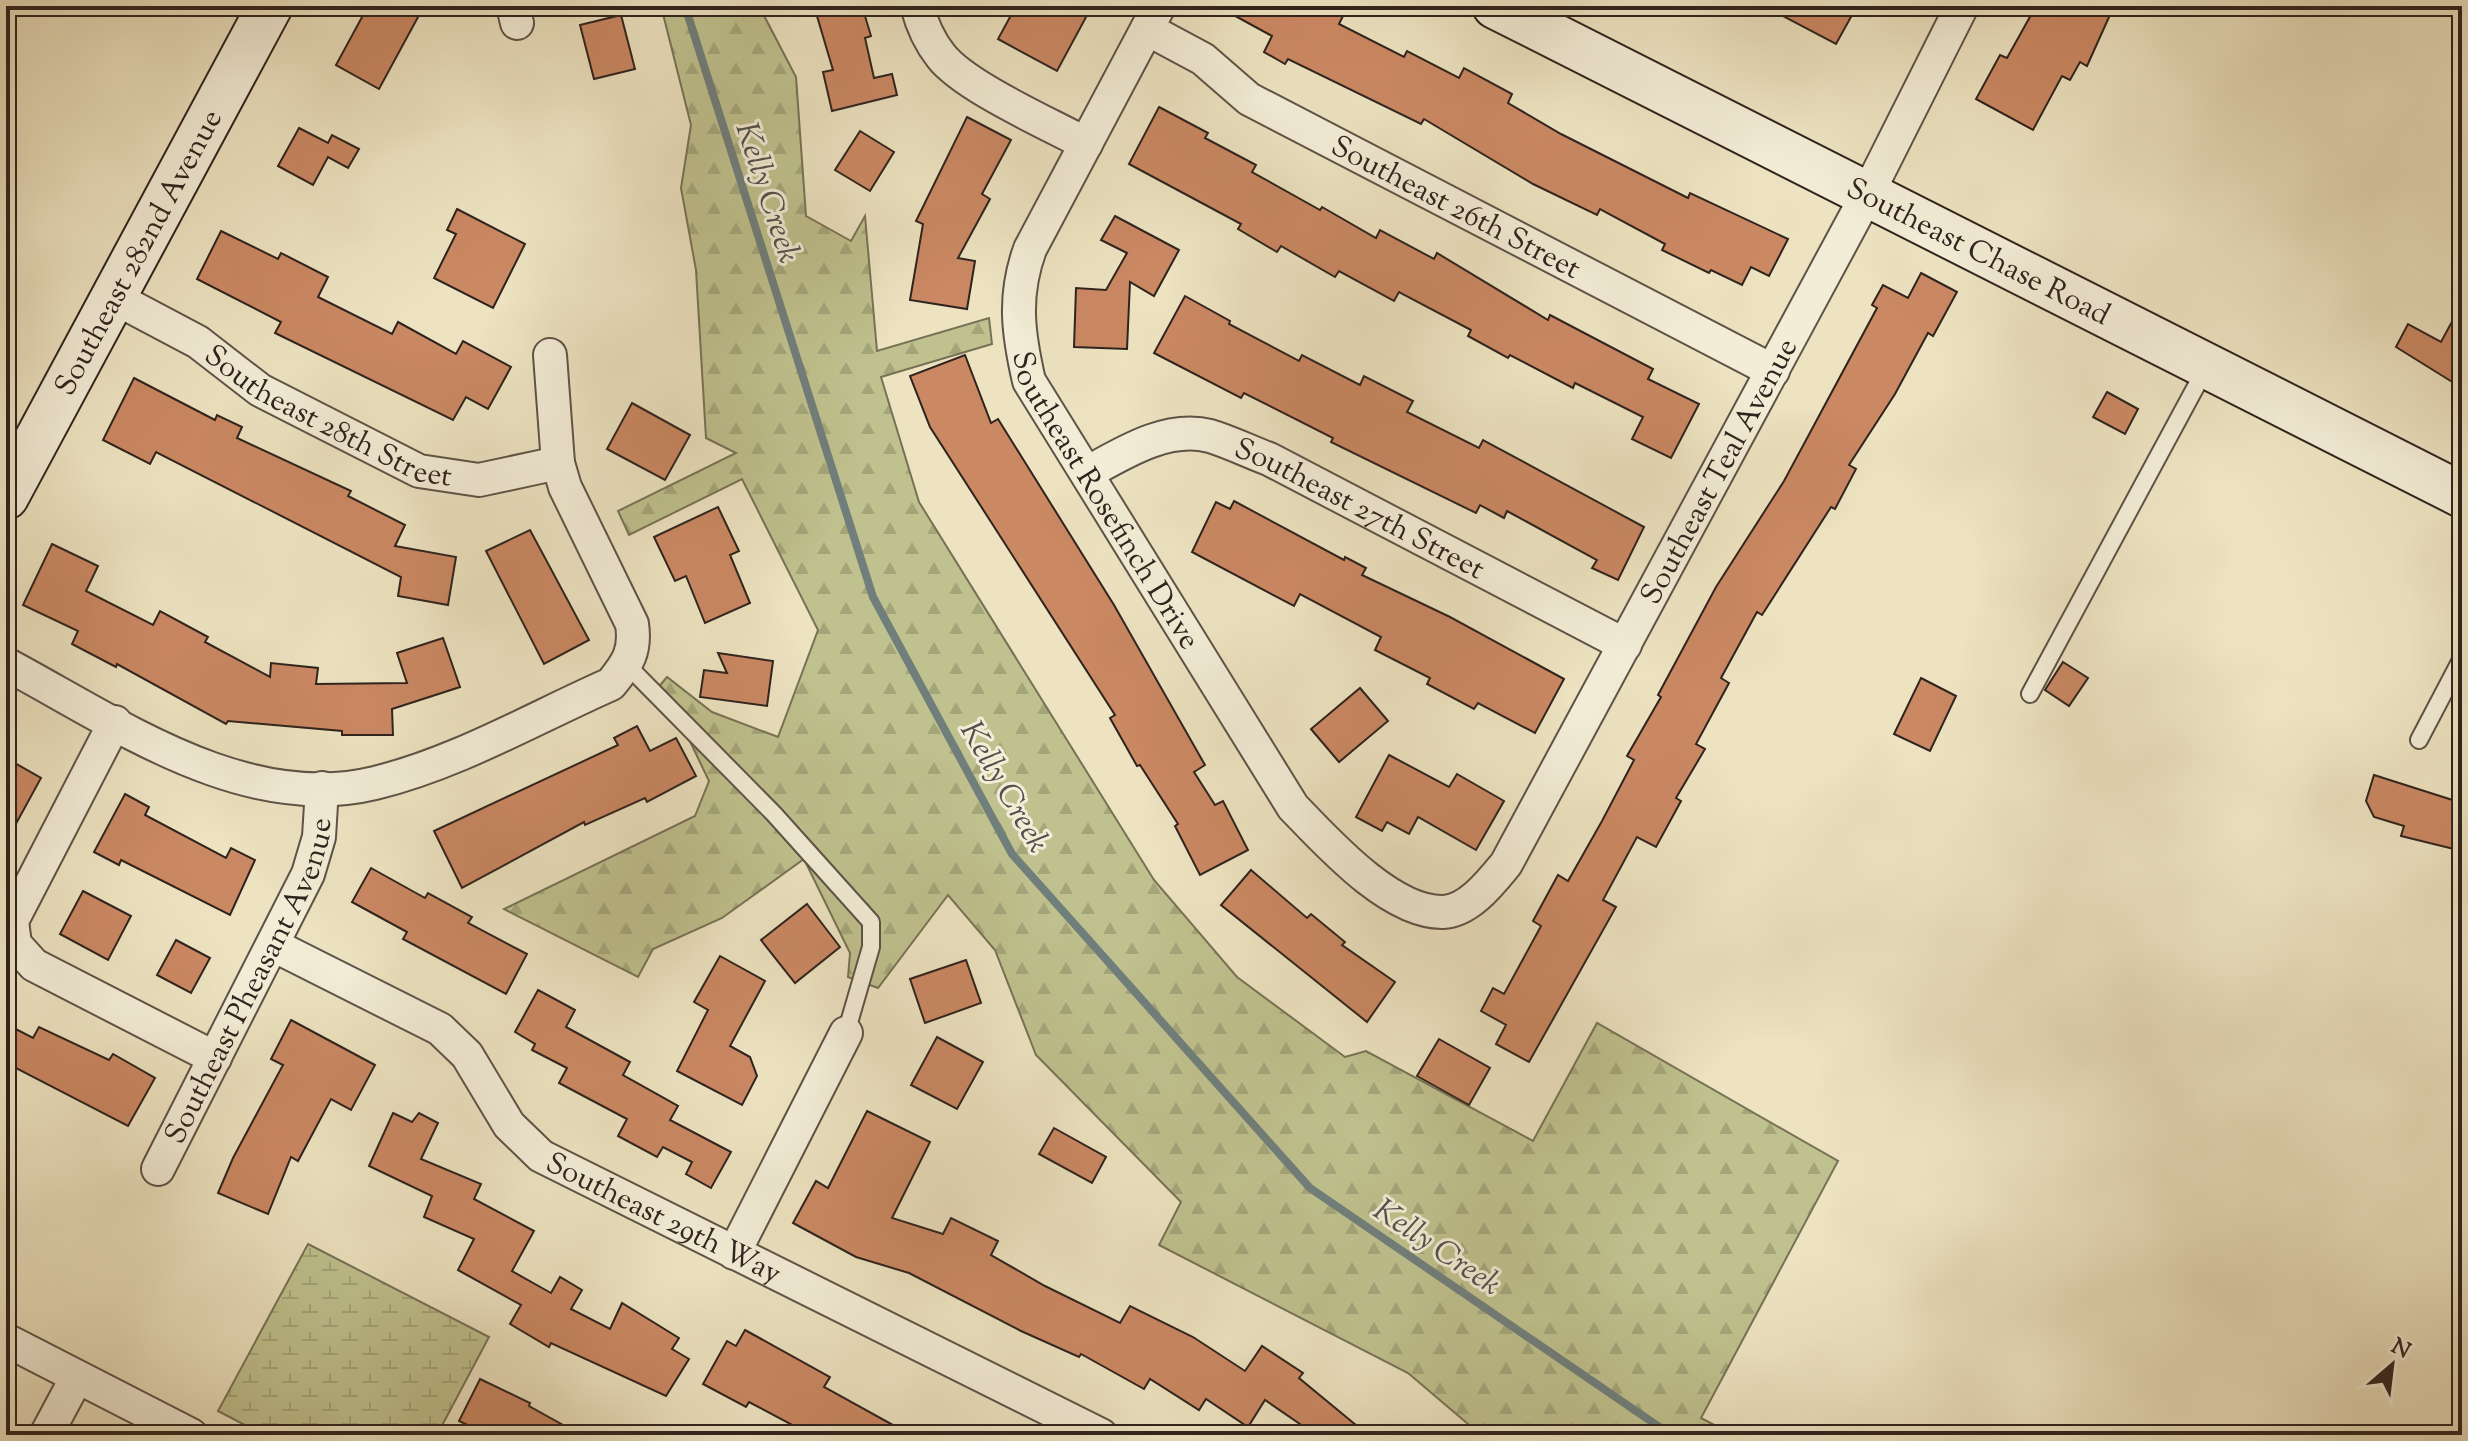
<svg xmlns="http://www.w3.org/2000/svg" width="2468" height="1441" viewBox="0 0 2468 1441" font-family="'Sorts Mill Goudy',serif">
<defs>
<pattern id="forest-firs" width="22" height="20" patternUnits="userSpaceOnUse" patternTransform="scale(2)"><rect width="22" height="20" fill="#bfc18e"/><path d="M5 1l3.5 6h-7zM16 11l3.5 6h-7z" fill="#a4a67a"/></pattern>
<pattern id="wetland-marsh" width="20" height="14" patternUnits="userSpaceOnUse" patternTransform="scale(2)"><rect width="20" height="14" fill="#bfc18e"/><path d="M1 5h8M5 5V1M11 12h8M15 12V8" fill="none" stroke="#a4a67a"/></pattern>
</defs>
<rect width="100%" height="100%" fill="#ede3c1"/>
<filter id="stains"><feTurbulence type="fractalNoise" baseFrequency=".0025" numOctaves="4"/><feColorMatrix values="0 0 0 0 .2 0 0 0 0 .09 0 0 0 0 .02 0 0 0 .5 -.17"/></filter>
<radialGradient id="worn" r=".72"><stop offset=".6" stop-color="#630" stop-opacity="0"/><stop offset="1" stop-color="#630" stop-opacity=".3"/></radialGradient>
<path fill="url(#forest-firs)" stroke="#777256" stroke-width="2" d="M 661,6 L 759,6 L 796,77 L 806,216 L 851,241 L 865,216 L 877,351 L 989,318 L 992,344 L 881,377 L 919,502 L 1154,880 L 1237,977 L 1345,1057 L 1366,1051 L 1533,1141 L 1597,1023 L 1838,1161 L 1701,1418 L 1733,1435 L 1481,1435 L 1408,1373 L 1159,1245 L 1181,1202 L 1036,1055 L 995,950 L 948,895 L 878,988 L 848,977 L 850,953 L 804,859 L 722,918 L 653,949 L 638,977 L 504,909 L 695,816 L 709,781 L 684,729 L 651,696 L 667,677 L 712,712 L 778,737 L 818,630 L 742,479 L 629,535 L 618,511 L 736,453 L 706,438 L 696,270 L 681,188 L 691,125 Z"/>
<path fill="url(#wetland-marsh)" stroke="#777256" stroke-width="2" d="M 308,1244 L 489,1337 L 437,1435 L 264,1435 L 218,1411 Z"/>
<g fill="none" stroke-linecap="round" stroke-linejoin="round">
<path stroke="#707f7c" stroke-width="8" d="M 685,6 L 873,597 L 1012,854 L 1310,1188 L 1671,1435"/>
</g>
<g fill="#ca8863" stroke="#2f231e" stroke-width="2">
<path d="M 368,6 L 424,6 L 379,89 L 336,65 Z"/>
<path d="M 814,6 L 862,6 L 871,36 L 865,38 L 874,78 L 892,74 L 897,95 L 832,111 L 823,72 L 833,70 Z"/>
<path d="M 1016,6 L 1092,6 L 1057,71 L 998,39 Z"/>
<path d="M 1217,6 L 1329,6 L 1344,14 L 1339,24 L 1404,57 L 1407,51 L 1459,78 L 1464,68 L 1512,94 L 1508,103 L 1561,134 L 1688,198 L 1690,193 L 1788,239 L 1769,276 L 1751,267 L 1742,285 L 1711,270 L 1709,273 L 1662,250 L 1665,244 L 1600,209 L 1597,215 L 1533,184 L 1424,119 L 1421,124 L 1288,59 L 1285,64 L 1264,52 L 1272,36 Z"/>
<path d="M 1764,6 L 1857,6 L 1836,44 Z"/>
<path d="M 2036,6 L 2114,6 L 2087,66 L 2080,62 L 2070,80 L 2062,76 L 2033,130 L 1976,99 L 2000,55 L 2007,58 Z"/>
<path d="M 621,15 L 635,69 L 594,79 L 580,25 Z"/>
<path d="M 1159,107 L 1208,133 L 1205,138 L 1256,165 L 1252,172 L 1320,210 L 1322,207 L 1376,238 L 1380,230 L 1434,259 L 1437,253 L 1548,320 L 1550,315 L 1653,369 L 1648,379 L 1699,404 L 1671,458 L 1632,439 L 1643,417 L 1575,383 L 1573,388 L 1510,355 L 1508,358 L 1468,336 L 1471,330 L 1399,292 L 1394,301 L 1339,271 L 1335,277 L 1281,246 L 1277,252 L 1238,229 L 1241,224 L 1129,164 Z"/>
<path d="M 967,117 L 1011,140 L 982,194 L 990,199 L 958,258 L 975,261 L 967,309 L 910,300 L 923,224 L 916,221 Z"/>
<path d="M 299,128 L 328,143 L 332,135 L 359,149 L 348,168 L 328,157 L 313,185 L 278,166 Z"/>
<path d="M 860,131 L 894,152 L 870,191 L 835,170 Z"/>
<path d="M 457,209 L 525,244 L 493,308 L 434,278 L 456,234 L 447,230 Z"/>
<path d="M 1115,216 L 1179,250 L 1154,296 L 1130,282 L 1127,349 L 1074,347 L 1076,288 L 1106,290 L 1127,253 L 1101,240 Z"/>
<path d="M 221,231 L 278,259 L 281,253 L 328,277 L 318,297 L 392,334 L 398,322 L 456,354 L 463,341 L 511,367 L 488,409 L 466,397 L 453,420 L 275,333 L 281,322 L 197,279 Z"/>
<path d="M 1921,273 L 1957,292 L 1933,336 L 1928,333 L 1895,394 L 1849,465 L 1856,469 L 1835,509 L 1831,507 L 1762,615 L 1757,612 L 1721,678 L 1729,683 L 1696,744 L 1705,749 L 1676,798 L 1681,801 L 1656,847 L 1637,837 L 1603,900 L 1616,907 L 1529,1062 L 1496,1044 L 1506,1025 L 1481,1011 L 1493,988 L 1504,994 L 1541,926 L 1533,921 L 1558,875 L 1568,881 L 1602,821 L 1634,760 L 1627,756 L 1661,697 L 1658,695 L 1716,587 L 1784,481 L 1877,308 L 1872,305 L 1883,285 L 1908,298 Z"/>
<path d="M 1185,296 L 1230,321 L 1229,324 L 1299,361 L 1302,355 L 1360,385 L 1364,376 L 1413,401 L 1407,412 L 1479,448 L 1483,440 L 1644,527 L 1618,580 L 1592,568 L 1597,560 L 1507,511 L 1504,518 L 1480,505 L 1476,513 L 1331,442 L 1333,438 L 1244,393 L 1241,398 L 1154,353 Z"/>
<path d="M 2462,303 L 2462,388 L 2396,347 L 2408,324 L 2441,342 Z"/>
<path d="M 965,355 L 991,423 L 998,419 L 1114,605 L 1205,765 L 1194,772 L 1215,805 L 1223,801 L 1248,850 L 1200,875 L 1175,826 L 1178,824 L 1140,765 L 1137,766 L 1110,718 L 1115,715 L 930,427 L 910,376 Z"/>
<path d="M 134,378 L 215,420 L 217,415 L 242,427 L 237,438 L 351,491 L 348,496 L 405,525 L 395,546 L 456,557 L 448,605 L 398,596 L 401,577 L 156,452 L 150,464 L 103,440 Z"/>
<path d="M 2107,392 L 2138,409 L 2125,434 L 2093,417 Z"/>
<path d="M 632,403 L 690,435 L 665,480 L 607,449 Z"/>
<path d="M 1234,501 L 1344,560 L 1345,557 L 1366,568 L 1362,575 L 1450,617 L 1564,679 L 1535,733 L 1478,703 L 1474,709 L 1427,684 L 1430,678 L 1375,650 L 1381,637 L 1300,594 L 1294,606 L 1192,552 L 1216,502 L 1230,509 Z"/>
<path d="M 718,507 L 739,551 L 730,555 L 750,603 L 705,623 L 686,576 L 675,581 L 654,537 Z"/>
<path d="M 530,530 L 589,640 L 544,664 L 486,551 Z"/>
<path d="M 52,544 L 98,566 L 86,591 L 153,625 L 160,611 L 208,637 L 205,642 L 270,677 L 271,663 L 318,668 L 316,684 L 407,683 L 397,653 L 443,638 L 460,687 L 392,709 L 393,735 L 342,735 L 342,731 L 228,721 L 226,724 L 117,664 L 116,667 L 72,644 L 78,631 L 23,605 Z"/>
<path d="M 718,653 L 773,661 L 767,706 L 700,697 L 704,670 L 727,673 Z"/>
<path d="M 2063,662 L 2088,678 L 2069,706 L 2045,690 Z"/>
<path d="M 1921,678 L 1956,696 L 1930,751 L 1894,734 Z"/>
<path d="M 1360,688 L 1388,721 L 1339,762 L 1311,729 Z"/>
<path d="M 637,726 L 650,751 L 676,738 L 696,776 L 647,802 L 645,798 L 585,825 L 584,822 L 462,888 L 434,831 L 618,745 L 614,738 Z"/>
<path d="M 1389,755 L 1449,787 L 1457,774 L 1504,801 L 1476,850 L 1418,817 L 1409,834 L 1387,822 L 1382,831 L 1356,817 Z"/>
<path d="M 6,758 L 41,778 L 6,842 Z"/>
<path d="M 2374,775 L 2462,803 L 2462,851 L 2401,836 L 2404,826 L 2374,817 L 2366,801 Z"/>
<path d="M 125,794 L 149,807 L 145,815 L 226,858 L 231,848 L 255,860 L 230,915 L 121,860 L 119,865 L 94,852 Z"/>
<path d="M 371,868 L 425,898 L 428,893 L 472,917 L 468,923 L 527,954 L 506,994 L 403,939 L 407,932 L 352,902 Z"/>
<path d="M 1251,870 L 1307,918 L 1311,914 L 1345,942 L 1342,945 L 1395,982 L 1367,1022 L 1221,905 Z"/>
<path d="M 83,891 L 131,916 L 108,960 L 60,934 Z"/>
<path d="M 807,904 L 840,947 L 795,983 L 761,940 Z"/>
<path d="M 176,940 L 210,958 L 191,993 L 157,975 Z"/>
<path d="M 720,956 L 765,981 L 730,1046 L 750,1057 L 757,1076 L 742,1105 L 677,1071 L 708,1010 L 694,1002 Z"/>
<path d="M 966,960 L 981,1003 L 925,1023 L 910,979 Z"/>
<path d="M 538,990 L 575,1010 L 566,1027 L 630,1062 L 623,1075 L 678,1106 L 670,1120 L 731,1152 L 711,1188 L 686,1174 L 692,1162 L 663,1147 L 657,1157 L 618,1136 L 627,1119 L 559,1083 L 567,1068 L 532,1050 L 535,1044 L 515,1032 Z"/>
<path d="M 291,1020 L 375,1065 L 351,1110 L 331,1099 L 298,1161 L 291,1157 L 268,1214 L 218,1193 L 233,1158 L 283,1065 L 271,1059 Z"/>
<path d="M 6,1024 L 33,1038 L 39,1027 L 109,1060 L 113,1054 L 155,1078 L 128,1126 L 6,1063 Z"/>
<path d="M 937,1037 L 983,1062 L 957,1109 L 911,1085 Z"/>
<path d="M 1439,1039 L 1490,1068 L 1469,1105 L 1417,1076 Z"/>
<path d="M 867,1111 L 930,1142 L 892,1218 L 943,1234 L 951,1218 L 998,1241 L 991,1255 L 1045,1286 L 1120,1323 L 1130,1306 L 1193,1337 L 1245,1371 L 1262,1346 L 1303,1373 L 1299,1378 L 1368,1435 L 1316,1435 L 1265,1400 L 1248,1427 L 1206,1399 L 1199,1410 L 1150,1379 L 1144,1389 L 1081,1354 L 1079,1357 L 1021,1331 L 909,1273 L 856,1257 L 793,1223 L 816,1181 L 828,1188 Z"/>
<path d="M 393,1113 L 412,1122 L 419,1113 L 438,1123 L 421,1159 L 481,1184 L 474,1199 L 534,1231 L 512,1271 L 551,1293 L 560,1277 L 582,1290 L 571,1309 L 610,1329 L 622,1303 L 679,1338 L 672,1349 L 689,1359 L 666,1396 L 551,1343 L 549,1347 L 510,1324 L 521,1305 L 458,1270 L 474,1239 L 424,1217 L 432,1196 L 369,1166 Z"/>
<path d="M 1054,1128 L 1106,1157 L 1092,1183 L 1039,1154 Z"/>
<path d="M 745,1330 L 830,1377 L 824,1387 L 911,1435 L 811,1435 L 749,1402 L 746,1407 L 703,1384 L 727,1341 L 736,1346 Z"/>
<path d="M 480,1379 L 530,1403 L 529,1406 L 581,1435 L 470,1435 L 474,1428 L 459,1421 Z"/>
</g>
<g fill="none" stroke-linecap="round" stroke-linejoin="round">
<defs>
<g id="lane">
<path d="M 627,665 L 774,814 L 871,922 L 871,947 L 846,1033"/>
<path d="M 2030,694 L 2207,366"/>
<path d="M 2419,740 L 2462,658"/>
</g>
<g id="street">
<path d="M 513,6 L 517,23"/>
<path d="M 917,6 C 922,25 929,41 941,56 C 965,87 1050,124 1086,144"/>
<path id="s1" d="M 1159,6 L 1030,249 C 1013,296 1018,333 1029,381 L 1293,807 C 1327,842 1390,913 1443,912 C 1469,911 1491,882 1506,864 L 1867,195 L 1962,6"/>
<path id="s2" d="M 1147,29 L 1203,59 L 1249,99 L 1773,371"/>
<path id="s3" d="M 113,297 L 198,342 L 260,390 L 419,471 L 479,480 L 558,463"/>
<path id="s4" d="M 1087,473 C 1123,453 1167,425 1210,436 C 1230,442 1250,452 1269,459 L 1625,645"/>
<path d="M 6,664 C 115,722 244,815 375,783 C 457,763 534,718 611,684 C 628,663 636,651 632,624 L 565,487 L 558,463 L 550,355"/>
<path d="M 115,722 L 12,921 L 15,944 L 34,965 L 215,1058"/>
<path id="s5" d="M 273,945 L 440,1029 L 467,1055 L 509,1125 L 541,1156 L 1101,1435"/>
<path id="s6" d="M 158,1169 L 308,874 L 319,837 L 322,788"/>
<path d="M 734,1253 L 846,1033"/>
<path d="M 6,1340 L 191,1435"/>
<path d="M 46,1435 L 77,1377"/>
</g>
<g id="secondary">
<path id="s7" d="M 1495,6 L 2462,495"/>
<path id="s8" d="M 6,497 L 270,6"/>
</g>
</defs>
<use href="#lane" stroke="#5e5347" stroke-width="20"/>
<use href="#street" stroke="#5e5347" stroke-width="36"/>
<use href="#secondary" stroke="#2f231e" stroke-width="48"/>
<use href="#lane" stroke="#f3edd7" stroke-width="16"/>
<use href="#street" stroke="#f3edd7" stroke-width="32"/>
<use href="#secondary" stroke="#f3edd7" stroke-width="44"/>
</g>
<g text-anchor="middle" stroke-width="6" stroke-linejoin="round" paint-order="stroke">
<g font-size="30" fill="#2f231e" stroke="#f3edd7">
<text dy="10" stroke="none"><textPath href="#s2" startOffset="358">Southeast 26th Street</textPath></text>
<text dy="10" stroke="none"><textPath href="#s7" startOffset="542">Southeast Chase Road</textPath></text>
<text dy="10" stroke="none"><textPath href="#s8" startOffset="278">Southeast 282nd Avenue</textPath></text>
<text dy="10" stroke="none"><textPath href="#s3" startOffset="248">Southeast 28th Street</textPath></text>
<text dy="10" stroke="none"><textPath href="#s1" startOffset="1626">Southeast Teal Avenue</textPath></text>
<text dy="10" stroke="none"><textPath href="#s1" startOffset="550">Southeast Rosefinch Drive</textPath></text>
<text dy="10" stroke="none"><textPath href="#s4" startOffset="298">Southeast 27th Street</textPath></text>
<text dy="10" stroke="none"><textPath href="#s6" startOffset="210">Southeast Pheasant Avenue</textPath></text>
<text dy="10" stroke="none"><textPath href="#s5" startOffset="488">Southeast 29th Way</textPath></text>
</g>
<g font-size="32" font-style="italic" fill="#4f514d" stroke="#f3edd7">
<text transform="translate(769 192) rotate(72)" y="11">Kelly Creek</text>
<text transform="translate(1006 786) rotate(60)" y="11">Kelly Creek</text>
<text transform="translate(1438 1246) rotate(34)" y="11">Kelly Creek</text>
</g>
</g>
<rect width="2468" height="1441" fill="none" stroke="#ede3c1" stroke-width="32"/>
<rect x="8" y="8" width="2452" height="1425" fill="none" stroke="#2f231e" stroke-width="4"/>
<rect x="16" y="16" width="2436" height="1409" fill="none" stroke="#2f231e" stroke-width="2"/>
<g transform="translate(2392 1365) rotate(28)" stroke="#f3edd7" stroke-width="6" paint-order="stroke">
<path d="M0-6L14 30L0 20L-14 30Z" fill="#2f231e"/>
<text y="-12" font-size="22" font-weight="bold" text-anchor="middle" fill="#2f231e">N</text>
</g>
<rect width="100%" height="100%" filter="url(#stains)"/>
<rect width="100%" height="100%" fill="url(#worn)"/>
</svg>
